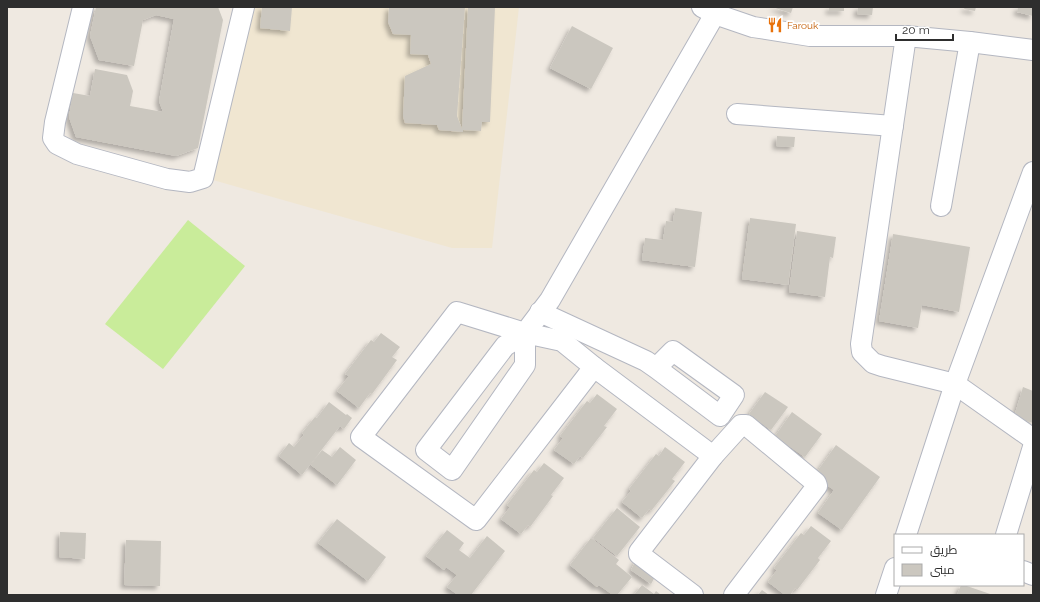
<svg xmlns="http://www.w3.org/2000/svg" width="1040" height="602" viewBox="0 0 1040 602" font-family="Raleway,Cairo,sans-serif">
<defs>
<filter id="shadow"><feDropShadow dx="-3.5" dy="3.5" stdDeviation="2" flood-color="#0004"/></filter>
</defs>
<rect width="100%" height="100%" fill="#efe9e1"/>
<path fill="#f0e6d1" d="M 252,7 L 519,7 L 492,248 L 452,248 L 213,180 Z"/>
<path fill="#c9ec9a" d="M 188,220 L 245,266 L 163,369 L 105,324 Z"/>
<g fill="#cbc7bf" filter="url(#shadow)">
<path d="M 96,7 L 218,7 L 223,20 L 198,148 L 176,156 L 76,137 L 69,117 L 73,93 L 90,96 L 95,69 L 127,75 L 133,91 L 130,106 L 163,112 L 159,101 L 174,19 L 156,15 L 143,20 L 134,66 L 99,60 L 90,36 Z"/>
<path d="M 262,7 L 292,7 L 290,31 L 260,28 Z"/>
<path d="M 389,7 L 465,7 L 457,116 L 462,129 L 468,7 L 495,7 L 490,122 L 482,122 L 481,131 L 463,130 L 463,132 L 439,130 L 437,125 L 405,123 L 403,116 L 405,76 L 431,64 L 428,55 L 410,54 L 411,35 L 393,34 L 388,22 Z"/>
<path d="M 772,7 L 793,7 L 791,13 Z"/>
<rect x="829" y="7" width="15" height="4"/>
<path d="M 858,7 L 873,7 L 872,15 L 857,14 Z"/>
<path d="M 965,7 L 976,7 L 975,11 L 964,9 Z"/>
<path d="M 1018,7 L 1033,7 L 1033,16 L 1017,12 Z"/>
<path d="M 572,26 L 613,48 L 591,89 L 550,68 Z"/>
<path d="M 777,136 L 795,137 L 794,147 L 776,146 Z"/>
<path d="M 675,208 L 702,212 L 695,267 L 642,260 L 645,238 L 663,240 L 666,221 L 673,222 Z"/>
<path d="M 750,218 L 796,224 L 788,285 L 742,279 Z"/>
<path d="M 797,231 L 836,237 L 833,258 L 830,257 L 825,297 L 789,292 Z"/>
<path d="M 893,234 L 970,247 L 959,312 L 922,305 L 918,328 L 879,321 Z"/>
<path d="M 381,333 L 400,347 L 392,357 L 397,360 L 372,394 L 370,393 L 359,408 L 337,391 L 349,376 L 345,374 L 371,340 L 374,342 Z"/>
<path d="M 1023,387 L 1033,391 L 1033,423 L 1014,417 Z"/>
<path d="M 765,392 L 788,407 L 771,430 L 749,414 Z"/>
<path d="M 597,394 L 617,409 L 604,426 L 607,427 L 583,458 L 580,456 L 574,464 L 554,450 L 563,438 L 560,436 L 587,401 L 590,403 Z"/>
<path d="M 329,402 L 346,415 L 347,414 L 352,418 L 344,429 L 340,426 L 302,475 L 279,456 L 289,443 L 294,447 L 304,435 L 302,433 L 315,417 L 317,418 Z"/>
<path d="M 792,412 L 822,434 L 805,457 L 789,446 L 787,449 L 773,439 Z"/>
<path d="M 836,445 L 880,477 L 842,530 L 818,513 L 834,490 L 814,476 Z"/>
<path d="M 340,447 L 356,460 L 337,485 L 311,465 L 322,450 L 332,457 Z"/>
<path d="M 665,447 L 685,462 L 672,479 L 675,481 L 651,511 L 649,509 L 642,518 L 622,502 L 631,491 L 629,489 L 656,454 L 659,456 Z"/>
<path d="M 544,463 L 564,478 L 551,495 L 553,496 L 530,527 L 528,525 L 521,534 L 501,519 L 510,507 L 507,505 L 534,470 L 537,472 Z"/>
<path d="M 617,508 L 640,527 L 617,556 L 593,538 Z"/>
<path d="M 337,519 L 386,557 L 368,581 L 318,543 Z"/>
<path d="M 811,526 L 831,541 L 818,558 L 820,560 L 797,590 L 795,588 L 790,595 L 785,595 L 768,582 L 777,570 L 774,568 L 801,533 L 804,535 Z"/>
<path d="M 447,530 L 464,543 L 459,550 L 470,558 L 487,536 L 505,551 L 471,595 L 458,595 L 447,587 L 457,575 L 446,567 L 444,570 L 426,556 Z"/>
<path d="M 60,532 L 86,533 L 85,559 L 59,557 Z"/>
<path d="M 591,538 L 619,560 L 616,564 L 632,577 L 617,595 L 613,595 L 599,585 L 597,587 L 570,565 Z"/>
<path d="M 126,540 L 161,541 L 160,586 L 124,585 Z"/>
<path d="M 637,558 L 641,559 L 637,565 L 656,575 L 651,584 L 631,570 Z"/>
<path d="M 642,585 L 654,594 L 656,591 L 661,595 L 634,595 Z"/>
<path d="M 961,585 L 964,585 L 993,595 L 957,595 Z"/>
<path d="M 762,590 L 769,595 L 758,595 Z"/>
</g>
<g fill="none" stroke-linecap="round" stroke-linejoin="round">
<defs>
<g id="minor">
<path d="M 83,7 L 55,122 L 53,138 L 57,144 L 77,154 L 167,179 L 190,182 L 203,178 L 244,7"/>
<path d="M 702,7 L 715,14 L 753,27 L 810,36 L 906,36 L 970,42 L 1033,50"/>
<path d="M 906,36 L 861,344 L 862,352 L 873,363 L 882,366 L 955,384 L 1033,439"/>
<path d="M 737,114 L 893,126"/>
<path d="M 941,206 L 970,42"/>
<path d="M 540,312 L 646,361 L 656,368 L 720,416 L 734,395 L 673,351 L 656,368"/>
<path d="M 525,333 L 525,365 L 452,470 L 426,450 L 505,346 L 525,333 L 562,341 L 594,367"/>
<path d="M 713,456 L 594,367 L 476,520 L 361,437 L 457,312 L 525,333 L 550,300 L 715,14"/>
<path d="M 906,535 L 955,384 L 1033,172"/>
<path d="M 1006,535 L 1033,447"/>
<path d="M 1023,571 L 1033,575"/>
<path d="M 693,595 L 639,554 L 639,552 L 713,456 L 741,425 L 746,425 L 816,483 L 817,486 L 734,595"/>
<path d="M 886,595 L 895,568"/>
</g>
</defs>
<use href="#minor" stroke="#b4b7c1" stroke-width="22"/>
<use href="#minor" stroke="#fff" stroke-width="20"/>
</g>
<defs>
<symbol id="restaurant-bare" viewBox="-9 -9 18 18"><path d="M-5-6h1v4h1v-4h1v4h1v-4h1v5L-1.5 .5V6h-2V.5L-5-1ZM5-6V6H3V1.5H1.5Q1.5-4 5-6Z" fill="#e8710a" stroke="#fff" stroke-width="2.5" paint-order="stroke"/></symbol>
</defs>
<g fill-rule="evenodd">
<use href="#restaurant-bare" x="764" y="14" width="22" height="22"/>
</g>
<g text-anchor="middle" stroke-width="3.5" stroke-linejoin="round" paint-order="stroke">
<g font-size="10" fill="#c56008" stroke="#fff" text-anchor="start">
<text x="787" y="29">Farouk</text>
</g>
</g>
<rect width="1040" height="602" fill="none" stroke="#2e2e2e" stroke-width="16"/>
<rect x="894" y="534" width="130" height="52" fill="#ffffff" stroke="#ababab"/>
<rect x="902" y="547" width="20" height="6" fill="#ffffff" stroke="#ababab"/>
<text x="930" y="554" font-size="12" fill="#2e2e2e">طريق</text>
<rect x="902" y="564" width="20" height="12" fill="#cbc7bf" stroke="#ababab"/>
<text x="930" y="574" font-size="12" fill="#2e2e2e">مبنى</text>
<path d="M896 34v6h57v-6" fill="none" stroke="#2e2e2e" stroke-width="2"/>
<text x="902" y="34" font-size="12" fill="#2e2e2e" stroke="#ffffff" stroke-width="3" paint-order="stroke">20 m</text>
</svg>
